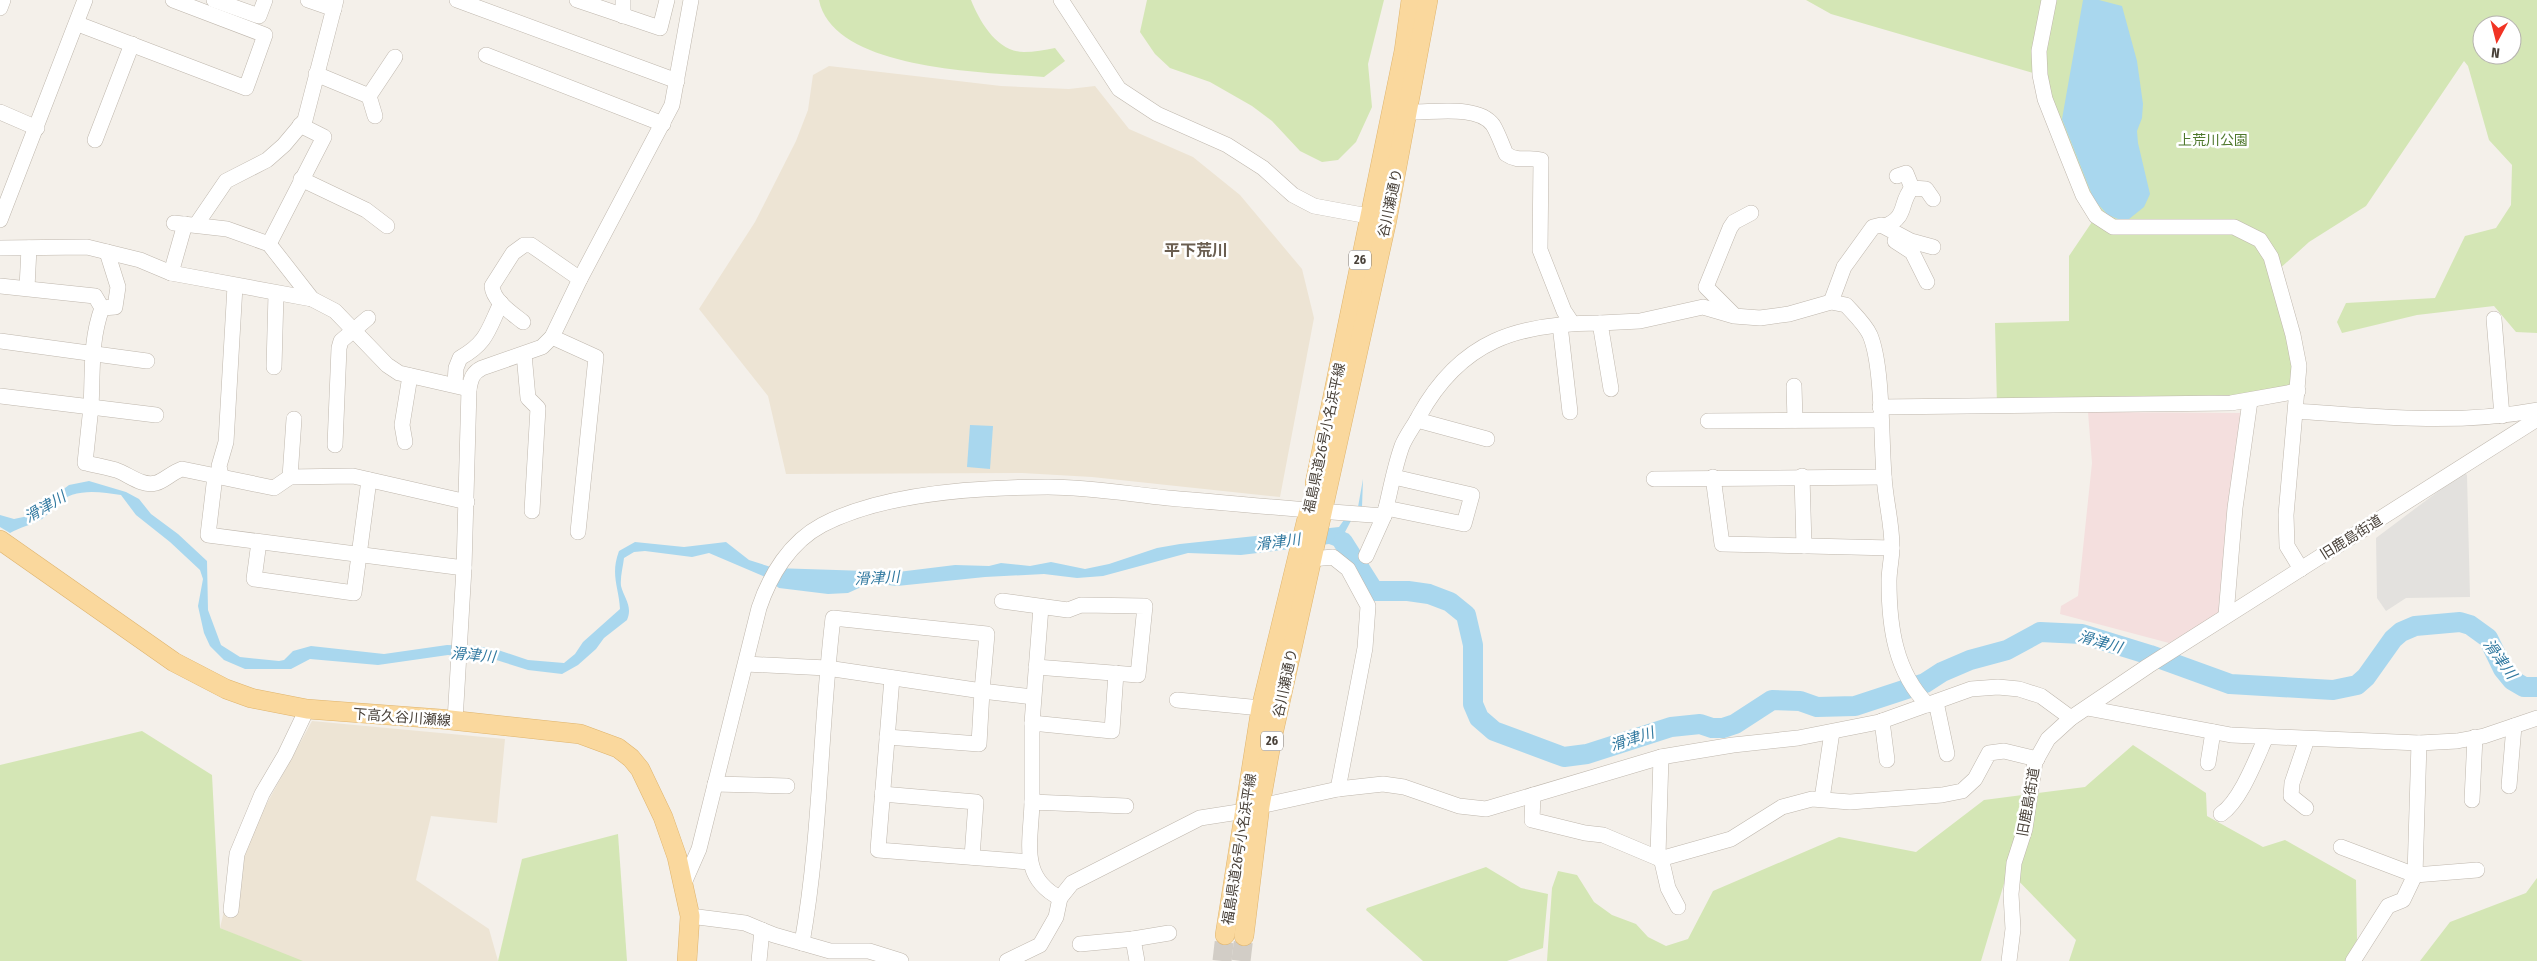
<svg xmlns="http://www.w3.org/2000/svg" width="2537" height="961" viewBox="0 0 2537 961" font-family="'Fira Sans Condensed','Noto Sans JP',sans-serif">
<rect width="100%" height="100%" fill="#f4f0ea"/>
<g fill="#ede4d4">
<path d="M 829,66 L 1001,86 L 1069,89 L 1095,86 L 1129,129 L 1193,157 L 1240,195 L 1302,269 L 1314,318 L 1280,497 L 1092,477 L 1022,473 L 786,474 L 768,396 L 699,309 L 755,222 L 796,141 L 808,110 L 813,75 Z"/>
<path d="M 312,721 L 505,739 L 497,823 L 431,816 L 416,880 L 489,929 L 498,961 L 298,961 L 220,928 L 236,860 Z"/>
</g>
<path fill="#f4dfde" d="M 2088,412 L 2244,413 L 2224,610 L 2169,643 L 2060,614 L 2061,606 L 2078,596 L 2092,463 Z"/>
<g fill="#d4e6b5" fill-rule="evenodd">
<path d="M 819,0 L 971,0 C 980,22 997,52 1024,52 C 1034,52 1045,50 1055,48 L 1065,61 L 1044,77 C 987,72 833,71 819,0 Z"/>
<path d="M 1147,0 L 1384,0 L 1368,64 L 1372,107 L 1356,142 L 1338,160 L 1322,162 L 1300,151 L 1272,121 L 1252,106 L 1210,82 L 1170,68 L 1155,54 L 1140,32 Z"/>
<path d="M 1806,0 L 2537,0 L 2537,333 L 2516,332 L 2494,306 L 2417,315 L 2342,333 L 2337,322 L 2346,303 L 2435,298 L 2465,236 L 2496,228 L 2511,205 L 2512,165 L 2489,140 L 2468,66 L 2464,61 L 2366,206 L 2309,242 L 2276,272 L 2298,391 L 2250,401 L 1997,406 L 1995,323 L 2069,321 L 2069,256 L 2096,216 L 2040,75 L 1831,14 ZM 2482,25 L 2512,25 L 2512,55 L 2482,55 Z"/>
<path d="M 142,731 L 212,775 L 220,928 L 303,961 L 0,961 L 0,765 Z"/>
<path d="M 2133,745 L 2206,793 L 2207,816 L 2263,847 L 2285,840 L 2356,880 L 2357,940 L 2346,961 L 2069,961 L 2076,940 L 2008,870 L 1981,961 L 1547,961 L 1552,888 L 1558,871 L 1577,875 L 1594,902 L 1612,915 L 1636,924 L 1648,937 L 1666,946 L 1688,939 L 1713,891 L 1839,837 L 1916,852 L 1984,800 L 2085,787 Z"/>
<path d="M 618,834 L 627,961 L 498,961 L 522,859 Z"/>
<path d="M 1486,867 L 1521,888 L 1548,894 L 1543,948 L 1507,961 L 1423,961 L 1366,910 L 1367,908 Z"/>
<path d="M 2537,878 L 2537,961 L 2420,961 L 2450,922 L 2526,893 Z"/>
</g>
<path fill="#e3e1de" d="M 2464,472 L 2467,475 L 2470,597 L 2406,598 L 2386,611 L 2377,598 L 2376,538 Z"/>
<g fill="#a9d7ee">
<path d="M 2083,0 L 2099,0 L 2122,6 L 2137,61 L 2143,104 L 2142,118 L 2137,131 L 2138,143 L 2150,194 L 2144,207 L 2129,219 L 2118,219 L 2108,215 L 2094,200 L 2062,119 Z"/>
<path d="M 970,425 L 993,426 L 990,469 L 967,467 Z"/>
<path d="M 1363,479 L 1362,507 L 1353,517 L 1345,532 L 1362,562 L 1353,569 L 1337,547 L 1329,544 L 1241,555 L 1188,553 L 1103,576 L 1077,578 L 1044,574 L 985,577 L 897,586 L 870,583 L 848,593 L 828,594 L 779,588 L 763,576 L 709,553 L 692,557 L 645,551 L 634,552 L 624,558 C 623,567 620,577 621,586 C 624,598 633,606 627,620 L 604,638 L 596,649 L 578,665 L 562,674 L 528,670 L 493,659 L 448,655 L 378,665 L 310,659 L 291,669 L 245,669 L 224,660 L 210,646 L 204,633 L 198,606 L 203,579 L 200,570 L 170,542 L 136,515 L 121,495 C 99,492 73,487 55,506 C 51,510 48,515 42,519 C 32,525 20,527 10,533 L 0,527 L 0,515 L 14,519 L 28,516 L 69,485 L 89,481 L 126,492 L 139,499 L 151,514 L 178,534 L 207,561 L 208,610 L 221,645 L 240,657 L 279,661 L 284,660 L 293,651 L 311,646 L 384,654 L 447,645 L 477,646 L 498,650 L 528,660 L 564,663 L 575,654 L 583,642 L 620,609 C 619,587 610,575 619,551 L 635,542 L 684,547 L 726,542 L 749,560 L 774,568 L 898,572 L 955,565 L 989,566 L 1001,563 L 1030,566 L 1051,562 L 1085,569 L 1109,564 L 1157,548 L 1180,544 L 1339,527 L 1346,517 L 1358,507 Z"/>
</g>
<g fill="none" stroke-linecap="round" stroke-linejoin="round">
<path stroke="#a9d7ee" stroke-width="20" d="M 1343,542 L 1374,591 L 1408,591 L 1429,594 L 1450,602 L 1466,615 L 1473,645 L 1473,704 L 1479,718 L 1494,731 L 1564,757 L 1587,754 L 1671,727 L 1700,724 L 1712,728 L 1723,728 L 1735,724 L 1772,700 L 1800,701 L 1817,707 L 1855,706 L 1925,683 L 1942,672 L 1970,660 L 2007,650 L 2040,632 L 2082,634 L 2150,655 L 2230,684 L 2333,690 L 2357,685 L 2366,677 L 2393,639 L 2401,632 L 2415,626 L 2460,622 L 2470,625 L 2488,638 L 2503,669 L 2512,680 L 2524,687 L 2537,687"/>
<g stroke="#d2cdc6" stroke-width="19" stroke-dasharray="19 9" stroke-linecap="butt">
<path d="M 1222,961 L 1225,935"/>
<path d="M 1241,961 L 1244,936"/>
</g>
<defs>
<g id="minor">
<path d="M 214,0 L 259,16 L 265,0"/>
<path d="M 308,0 L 334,9"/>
<path d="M 457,0 L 677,81"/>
<path d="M 577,0 L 660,28 L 667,0"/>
<path d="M 1061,0 L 1119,89 L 1157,114 L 1227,145 L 1263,168 L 1293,195 L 1314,206 L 1379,218"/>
<path d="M 2049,0 L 2039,51 L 2040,75 L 2045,99 L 2067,155 L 2083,195 L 2096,216 L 2113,227 L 2234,227 L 2260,240 L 2271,257 L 2293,335 L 2299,366 L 2286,515 L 2287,546 L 2301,569"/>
<path d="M 0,8 L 3,0"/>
<path d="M 623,16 L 623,0"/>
<path d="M 78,24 L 246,88 L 265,35 L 173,0"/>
<path d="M 486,55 L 663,124"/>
<path d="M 316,74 L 369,96 L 395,57"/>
<path d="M 369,96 L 375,116"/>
<path d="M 0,112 L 37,128"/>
<path d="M 1409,112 C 1431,113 1478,104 1493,125 C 1498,133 1502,145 1506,154 C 1519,163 1528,156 1541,160 L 1540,250 L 1564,311 L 1572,323"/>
<path d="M 95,140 L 132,44"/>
<path d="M 1897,176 L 1906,173 L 1912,188"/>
<path d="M 301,179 L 366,210 L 387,226"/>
<path d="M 0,220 L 85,0"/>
<path d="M 174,223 L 227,229 L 269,244 L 312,299"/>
<path d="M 196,225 L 226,181 L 267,160 L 284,145 L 305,120 L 336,0"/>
<path d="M 1885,226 C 1908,217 1899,203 1912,188 L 1926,189 L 1933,199"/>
<path d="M 1895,241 L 1912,252 L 1927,282"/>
<path d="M 269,244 L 324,137 L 300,125"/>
<path d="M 0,248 L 87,247 L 140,260 L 171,273 L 312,299 L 335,311 L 387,365 L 399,373 L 469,389"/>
<path d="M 171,273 L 185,224"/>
<path d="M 0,286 L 95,296 L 102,308 C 90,341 93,372 91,407 L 0,396"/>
<path d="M 27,288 L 29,248"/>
<path d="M 1831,302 L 1844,267 L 1873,227 L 1881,225 L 1911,241 L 1933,247"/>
<path d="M 102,308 L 115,307 L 118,287 L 107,252"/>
<path d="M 1733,314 L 1706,287 L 1730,228 L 1734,222 L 1751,213"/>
<path d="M 2494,319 L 2502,416"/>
<path d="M 523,322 C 512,313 493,301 492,286 L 513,253 L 524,245 L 531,245 L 580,279"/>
<path d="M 1600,323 L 1640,321 L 1703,307 L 1734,316 L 1760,318 L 1789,314 L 1831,302 L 1846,305 C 1854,314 1865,324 1870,335 C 1883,366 1881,439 1884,475 C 1885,499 1892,522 1892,547 C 1892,558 1889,570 1889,581 C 1889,626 1895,672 1928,705"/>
<path d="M 1560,325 L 1570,412"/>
<path d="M 552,337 L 596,357 L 578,532"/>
<path d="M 0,341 L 147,361"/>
<path d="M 524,354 L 528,398 L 538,408 L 532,511"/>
<path d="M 274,367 L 276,294"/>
<path d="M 455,384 L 456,368 L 460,358 C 487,343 488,330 501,303"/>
<path d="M 1794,386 L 1795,420"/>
<path d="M 1880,407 L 2231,403 L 2298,391"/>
<path d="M 2296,411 C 2377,417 2457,425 2537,410"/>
<path d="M 156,415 L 91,407 L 85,463 C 95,465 106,467 116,470 C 128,474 142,487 156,483 C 164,481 171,473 182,469 L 274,488 L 290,477 L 353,476 L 467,502"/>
<path d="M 1417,420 L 1487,439"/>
<path d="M 1708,421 L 1881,420"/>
<path d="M 405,442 L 402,425 L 410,376"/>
<path d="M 335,445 L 339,348 L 341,341 L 368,318"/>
<path d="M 215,476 L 208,535 L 464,568"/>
<path d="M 221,476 L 219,466 L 226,442 L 235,286"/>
<path d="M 1802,476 L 1804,546"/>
<path d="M 290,477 L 294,419"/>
<path d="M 1713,477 L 1722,544 L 1892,548"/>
<path d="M 1654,479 L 1884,477"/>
<path d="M 1386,508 L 1464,524 L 1472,495 L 1394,477"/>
<path d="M 259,542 L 254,579 L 354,593 L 369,480"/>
<path d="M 1366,556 L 1384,516"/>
<path d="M 1312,559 L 1333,557 L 1348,569 L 1368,606 L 1365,648 L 1338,789"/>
<path d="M 1002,601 L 1068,610 L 1081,605 L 1145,606 L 1138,675 L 1036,667"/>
<path d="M 2226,615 L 2235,508 L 2250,401"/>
<path d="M 746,664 L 827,668 L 982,691 L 979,744 L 887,737"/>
<path d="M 892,678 L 878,850 L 1030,862"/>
<path d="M 1177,700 L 1261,708"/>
<path d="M 1936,702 L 1947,754"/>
<path d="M 2087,708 L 2231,735 L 2419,743 L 2457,741 L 2484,736 L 2537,718"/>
<path d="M 455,721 L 464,568 L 469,389 C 471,379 472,373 482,368 L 542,347 L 552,337 L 580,279 L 672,105 L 691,0"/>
<path d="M 1882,721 L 1887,760"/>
<path d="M 1032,723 L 1112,731 L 1116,673"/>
<path d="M 1661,757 L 1658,855 L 1662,862 L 1668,888 L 1678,907"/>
<path d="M 2208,763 L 2213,732"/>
<path d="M 715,784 L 787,786"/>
<path d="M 2509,786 L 2514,726"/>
<path d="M 882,794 L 976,802 L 972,857"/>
<path d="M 1533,795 L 1532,820 L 1585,833 L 1603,835 L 1660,859 L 1731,839 L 1782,807 L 1812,799 L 1850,802 L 1942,795 L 1962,791 L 1975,779 L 1989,753 L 2004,751 L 2037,759"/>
<path d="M 1822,799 L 1832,732"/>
<path d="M 2472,800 L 2475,737"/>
<path d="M 1032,802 L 1032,723 L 1041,607"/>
<path d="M 2306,808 L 2291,796 L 2292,783 L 2307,739"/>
<path d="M 2221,814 C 2241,800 2256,759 2266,737"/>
<path d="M 2341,847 L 2415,875 L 2477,870"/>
<path d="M 684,883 L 699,849 L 759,608 C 770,575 790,542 822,525 C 883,493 978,487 1048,487 C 1088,487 1129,494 1168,498 C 1240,504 1312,511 1384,516 C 1390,493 1394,468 1402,446 C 1406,436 1414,426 1419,416 C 1461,340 1518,323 1600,323 L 1611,389"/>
<path d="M 1060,898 C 1019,877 1031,842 1032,802 L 1126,806"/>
<path d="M 231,910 L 237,854 L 262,794 L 285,755 L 307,709"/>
<path d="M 690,916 L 745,923 L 774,935 L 830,951 L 869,951 L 901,961"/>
<path d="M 1133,939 L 1169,933"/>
<path d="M 802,943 C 821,836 820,727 833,618 L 987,634 L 982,691 L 1033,697"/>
<path d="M 1080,944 L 1133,939 L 1137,961"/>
<path d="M 759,961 L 762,930"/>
<path d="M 1007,961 L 1040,945 L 1056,917 L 1060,898 L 1072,883 L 1200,818 L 1245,811 L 1260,806 L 1338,789 L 1383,784 L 1404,787 L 1459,806 L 1486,809 L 1661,757 L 1733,745 L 1798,738 L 1879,722 L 1971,689 L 1998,687 L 2019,689 L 2041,696 L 2071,718"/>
<path d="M 2009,961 L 2013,929 L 2011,894 L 2014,863 L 2025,829 L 2035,762 L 2048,739 L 2071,718 L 2148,666 L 2537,419"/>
<path d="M 2353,961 L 2388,906 L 2403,900 L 2415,875 L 2419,743"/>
</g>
<g id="major">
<path d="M 1315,483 L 1404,51 L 1411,0"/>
<path d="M 0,540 L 174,662 L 226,689 L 251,698 L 307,709 L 441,719 L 580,734 L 618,748 L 631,758 L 640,769 L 663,817 L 677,857 L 690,916 L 687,961"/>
<path d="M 1225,935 L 1261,708 L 1309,510"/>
<path d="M 1244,936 L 1260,806 L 1272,739 L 1387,220 L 1428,0"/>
</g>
</defs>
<use href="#minor" stroke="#bfb7ad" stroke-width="16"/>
<use href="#major" stroke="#dfb46d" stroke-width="20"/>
<use href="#minor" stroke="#fff" stroke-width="15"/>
<use href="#major" stroke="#fad89d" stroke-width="19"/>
</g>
<g text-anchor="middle" stroke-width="5" stroke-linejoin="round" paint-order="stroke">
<g fill="#fff" stroke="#7f7974" stroke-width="1">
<rect x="1349" y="250.5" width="22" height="19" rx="4"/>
<rect x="1261" y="731.5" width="22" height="19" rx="4"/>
</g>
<g font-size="12" font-weight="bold" fill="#484038">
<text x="1360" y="264">26</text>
<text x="1272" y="745">26</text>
</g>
<g font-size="14" fill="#4f782d" stroke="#fff">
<text x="2213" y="145">上荒川公園</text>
</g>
<g font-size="14" fill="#484038" stroke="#fff">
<text transform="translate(1390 203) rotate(-78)" y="5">谷川瀬通り</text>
<text transform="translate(1324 438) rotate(-78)" y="5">福島県道26号小名浜平線</text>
<text transform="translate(2351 537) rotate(-32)" y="5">旧鹿島街道</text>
<text transform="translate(1285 683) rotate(-78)" y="5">谷川瀬通り</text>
<text transform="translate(402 717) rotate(4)" y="5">下高久谷川瀬線</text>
<text transform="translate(2028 802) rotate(-80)" y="5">旧鹿島街道</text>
<text transform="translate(1239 849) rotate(-81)" y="5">福島県道26号小名浜平線</text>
</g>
<g font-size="15" font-style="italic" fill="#3179a0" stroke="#fff">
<text transform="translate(45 507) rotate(-31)" y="5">滑津川</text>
<text transform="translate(1278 542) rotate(-7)" y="5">滑津川</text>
<text transform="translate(877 578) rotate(-3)" y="5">滑津川</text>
<text transform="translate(2100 642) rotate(16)" y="5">滑津川</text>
<text transform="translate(473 655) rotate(5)" y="5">滑津川</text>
<text transform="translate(2500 659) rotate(54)" y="5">滑津川</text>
<text transform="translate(1632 739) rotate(-18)" y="5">滑津川</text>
</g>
<g font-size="16" font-weight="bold" fill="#6a5e50" stroke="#fff">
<text x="1196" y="256">平下荒川</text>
</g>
</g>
<g transform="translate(2497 40) rotate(187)"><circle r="24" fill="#ffffff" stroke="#b6b3af"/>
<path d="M0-4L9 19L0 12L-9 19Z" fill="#f13424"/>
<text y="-8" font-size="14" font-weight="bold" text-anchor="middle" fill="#484038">N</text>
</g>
</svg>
